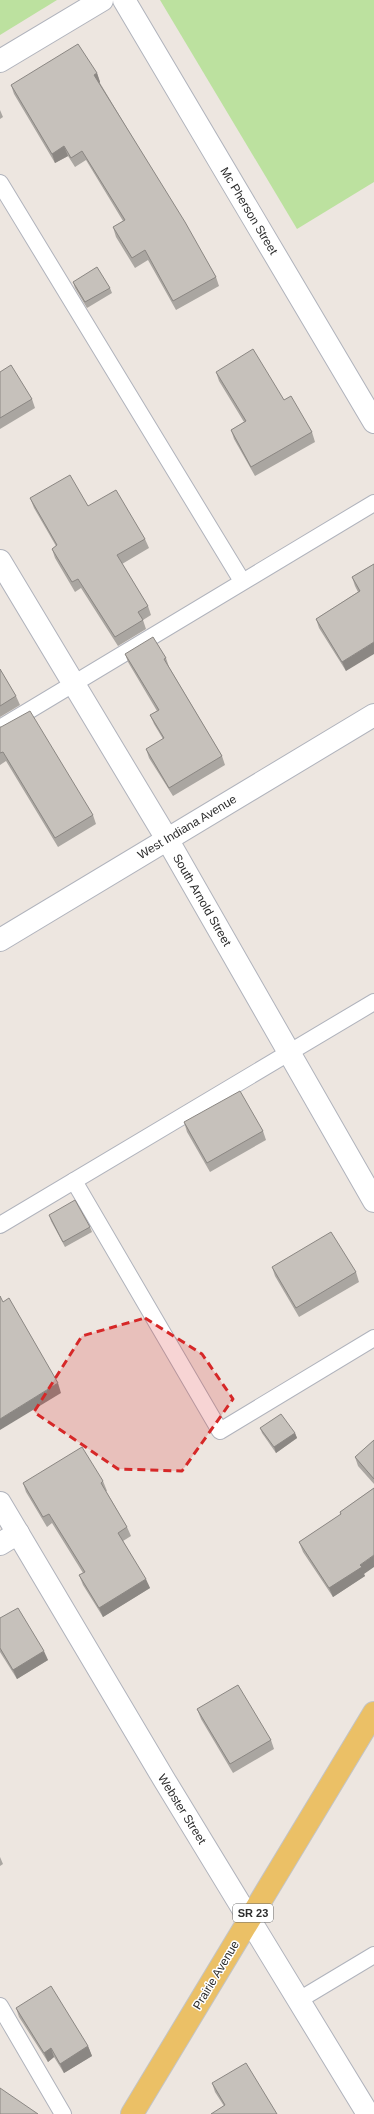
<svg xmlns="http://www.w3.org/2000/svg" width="374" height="2114" viewBox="0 0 374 2114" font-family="Arial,sans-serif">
<rect width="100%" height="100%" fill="#ede6e0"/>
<g fill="#bce19f">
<path d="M 0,0 L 57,0 L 0,35 Z"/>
<path d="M 160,0 L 374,0 L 374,182 L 297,229 Z"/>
</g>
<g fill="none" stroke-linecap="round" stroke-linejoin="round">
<defs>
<g id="service">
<path d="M 0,183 L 242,581"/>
<path d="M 0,728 L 374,503"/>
<path d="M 74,1181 L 220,1431 L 374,1338"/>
<path d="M 0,1225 L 374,1002"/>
<path d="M 299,2000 L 374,1955"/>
<path d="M 0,2006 L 63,2114"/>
</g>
<g id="minor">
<path d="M 124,0 L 374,422"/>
<path d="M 0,61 L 102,0"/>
<path d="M 0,561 L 167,839 L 374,1201"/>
<path d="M 0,1503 L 165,1781 L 368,2114"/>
<path d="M 0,1544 L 18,1533"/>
</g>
<path id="tertiary" d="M 0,940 L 374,715"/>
<path id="primary" d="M 132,2114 L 374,1713"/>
</defs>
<use href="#service" stroke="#b0b3bc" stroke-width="18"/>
<use href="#minor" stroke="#b0b3bc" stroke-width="24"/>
<use href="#tertiary" stroke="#b0b3bc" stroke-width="24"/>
<use href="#primary" stroke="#c4c4c4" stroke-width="24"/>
<use href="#service" stroke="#fff" stroke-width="16"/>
<use href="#minor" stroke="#fff" stroke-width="22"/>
<use href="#tertiary" stroke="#fff" stroke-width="22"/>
<use href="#primary" stroke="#ebc066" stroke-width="22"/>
</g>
<g fill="#aaa6a1">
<path d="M 97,73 L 100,82 L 100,83 L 216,277 L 219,286 L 176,310 L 148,260 L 135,268 L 116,237 L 113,227 L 123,221 L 86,160 L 75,167 L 68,156 L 55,163 L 14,94 L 11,85 Z"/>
<path d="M 0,110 L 3,117 L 0,119 Z"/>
<path d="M 73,282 L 110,288 L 112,293 L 87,308 L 75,288 Z"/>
<path d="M 0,372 L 32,399 L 35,408 L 0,429 Z"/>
<path d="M 216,372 L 284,400 L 312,432 L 315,442 L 255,476 L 234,439 L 231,430 L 244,422 L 219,381 Z"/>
<path d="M 30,498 L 88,506 L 145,539 L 149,548 L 122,564 L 148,606 L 151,615 L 143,620 L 146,629 L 118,646 L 81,588 L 75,592 L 55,558 L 52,549 L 56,546 L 34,508 Z"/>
<path d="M 374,564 L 346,671 L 319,628 L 316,619 L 358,592 L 355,586 L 352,577 Z"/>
<path d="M 125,654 L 166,658 L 169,667 L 222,756 L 225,765 L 173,796 L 149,758 L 146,749 L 163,739 L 154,724 L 150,715 L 157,711 L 128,662 Z"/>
<path d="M 0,669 L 16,696 L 20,705 L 0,717 Z"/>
<path d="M 0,727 L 93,815 L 96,824 L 58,847 L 6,761 L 0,765 Z"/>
<path d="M 184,1122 L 263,1131 L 266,1140 L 210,1172 L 187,1132 Z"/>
<path d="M 49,1215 L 90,1227 L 92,1232 L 65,1247 L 51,1221 Z"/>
<path d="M 272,1267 L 356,1272 L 359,1282 L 299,1317 L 275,1276 Z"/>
<path d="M 260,1428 L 295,1433 L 297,1438 L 276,1453 L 262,1433 Z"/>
<path d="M 374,1440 L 374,1484 L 358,1466 L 355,1457 Z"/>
<path d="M 103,1481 L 107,1491 L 106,1491 L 127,1527 L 131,1536 L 123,1541 L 150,1588 L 103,1617 L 83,1585 L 79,1575 L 83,1573 L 52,1523 L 47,1527 L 26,1492 L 23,1483 Z"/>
<path d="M 374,1488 L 364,1574 L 365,1576 L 333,1597 L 303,1552 L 299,1542 L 340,1515 L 340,1512 Z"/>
<path d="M 0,1618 L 48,1660 L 17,1679 L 0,1652 Z"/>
<path d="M 197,1709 L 271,1740 L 274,1749 L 233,1773 L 201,1719 Z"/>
<path d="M 0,1857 L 3,1864 L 0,1866 Z"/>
<path d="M 16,2008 L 88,2046 L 92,2056 L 64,2073 L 54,2057 L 48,2062 L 19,2017 Z"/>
<path d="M 212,2083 L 277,2114 L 224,2106 L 215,2092 Z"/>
</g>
<g fill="#8b8783">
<path d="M 97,73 L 100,82 L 98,84 L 94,75 Z"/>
<path d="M 64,146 L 68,156 L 55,163 L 52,154 Z"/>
<path d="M 374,642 L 374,654 L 346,671 L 342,662 Z"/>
<path d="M 58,1383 L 61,1393 L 0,1430 L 0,1419 Z"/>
<path d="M 295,1433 L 297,1438 L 276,1453 L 274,1447 Z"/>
<path d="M 374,1555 L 374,1567 L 364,1574 L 365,1576 L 333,1597 L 329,1588 Z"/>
<path d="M 146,1579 L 150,1588 L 103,1617 L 99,1608 Z"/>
<path d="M 44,1651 L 48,1660 L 17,1679 L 13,1670 Z"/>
<path d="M 88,2046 L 92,2056 L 64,2073 L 60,2064 Z"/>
<path d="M 51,2048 L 54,2057 L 48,2062 L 44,2053 Z"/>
</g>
<g fill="#c6c1bb" stroke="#8b8783">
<path d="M 78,44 L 97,73 L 94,75 L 185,222 L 216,277 L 173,301 L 145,250 L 132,258 L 113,227 L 125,220 L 82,151 L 71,158 L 64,146 L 52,154 L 11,85 Z"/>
<path d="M 97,267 L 110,288 L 85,302 L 73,282 Z"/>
<path d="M 253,349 L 284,400 L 291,396 L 312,432 L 251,467 L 231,430 L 246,421 L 216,372 Z"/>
<path d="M 11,365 L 32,399 L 0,418 L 0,372 Z"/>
<path d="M 70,475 L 88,506 L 116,490 L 145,539 L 117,555 L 148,606 L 138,612 L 143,620 L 115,637 L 78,579 L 72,582 L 52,549 L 57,545 L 30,498 Z"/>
<path d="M 374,564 L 374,642 L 342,662 L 316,619 L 360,591 L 352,577 Z"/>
<path d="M 153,637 L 166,658 L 164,659 L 222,756 L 169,788 L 146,749 L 164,738 L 150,715 L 159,710 L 125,654 Z"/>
<path d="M 0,669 L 16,696 L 0,706 Z"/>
<path d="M 30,711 L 93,815 L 55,838 L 3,752 L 0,753 L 0,727 L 1,727 Z"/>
<path d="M 240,1091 L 263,1131 L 207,1163 L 184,1122 Z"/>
<path d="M 75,1200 L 90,1227 L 63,1242 L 49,1215 Z"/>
<path d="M 331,1232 L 356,1272 L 296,1308 L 272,1267 Z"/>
<path d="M 0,1296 L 3,1302 L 9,1298 L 58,1383 L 0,1419 Z"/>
<path d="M 281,1414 L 295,1433 L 274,1447 L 260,1428 Z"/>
<path d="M 374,1440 L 374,1479 L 355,1457 Z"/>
<path d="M 82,1447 L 103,1481 L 101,1483 L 127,1527 L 118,1533 L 146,1579 L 99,1608 L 79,1575 L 85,1572 L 49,1514 L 43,1517 L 23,1483 Z"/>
<path d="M 374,1488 L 374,1555 L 360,1565 L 362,1567 L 329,1588 L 299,1542 L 341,1514 L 340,1512 Z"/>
<path d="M 18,1608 L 44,1651 L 13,1670 L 0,1648 L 0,1618 Z"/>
<path d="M 238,1685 L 271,1740 L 230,1764 L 197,1709 Z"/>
<path d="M 51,1986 L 88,2046 L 60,2064 L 51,2048 L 44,2053 L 16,2008 Z"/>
<path d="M 246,2063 L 277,2114 L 211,2114 L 225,2105 L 212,2083 Z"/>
<path d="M 0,2088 L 38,2114 L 0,2114 Z"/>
</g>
<path fill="#d62828" fill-opacity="0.2" stroke="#d62828" stroke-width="3" stroke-dasharray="8 5" stroke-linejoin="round" d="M 145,1318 L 202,1354 L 233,1399 L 182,1471 L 118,1469 L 34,1412 L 82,1336 Z"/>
<g text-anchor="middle" stroke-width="3" stroke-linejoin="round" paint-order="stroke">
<rect fill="#fff" stroke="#6b6b6b" stroke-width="1" x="233" y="1904" width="40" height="18" rx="3"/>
<g font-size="11" font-weight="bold" fill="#2c2c2c">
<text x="253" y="1917">SR 23</text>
</g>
<g font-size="12" fill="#2c2c2c" stroke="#fff">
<text transform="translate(249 211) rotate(59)" y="4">Mc Pherson Street</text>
<text transform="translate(187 827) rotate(-31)" y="4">West Indiana Avenue</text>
<text transform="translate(202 900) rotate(60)" y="4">South Arnold Street</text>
<text transform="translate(182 1809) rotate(58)" y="4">Webster Street</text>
<text transform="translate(216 1975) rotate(-59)" y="4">Prairie Avenue</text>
</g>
</g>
</svg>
